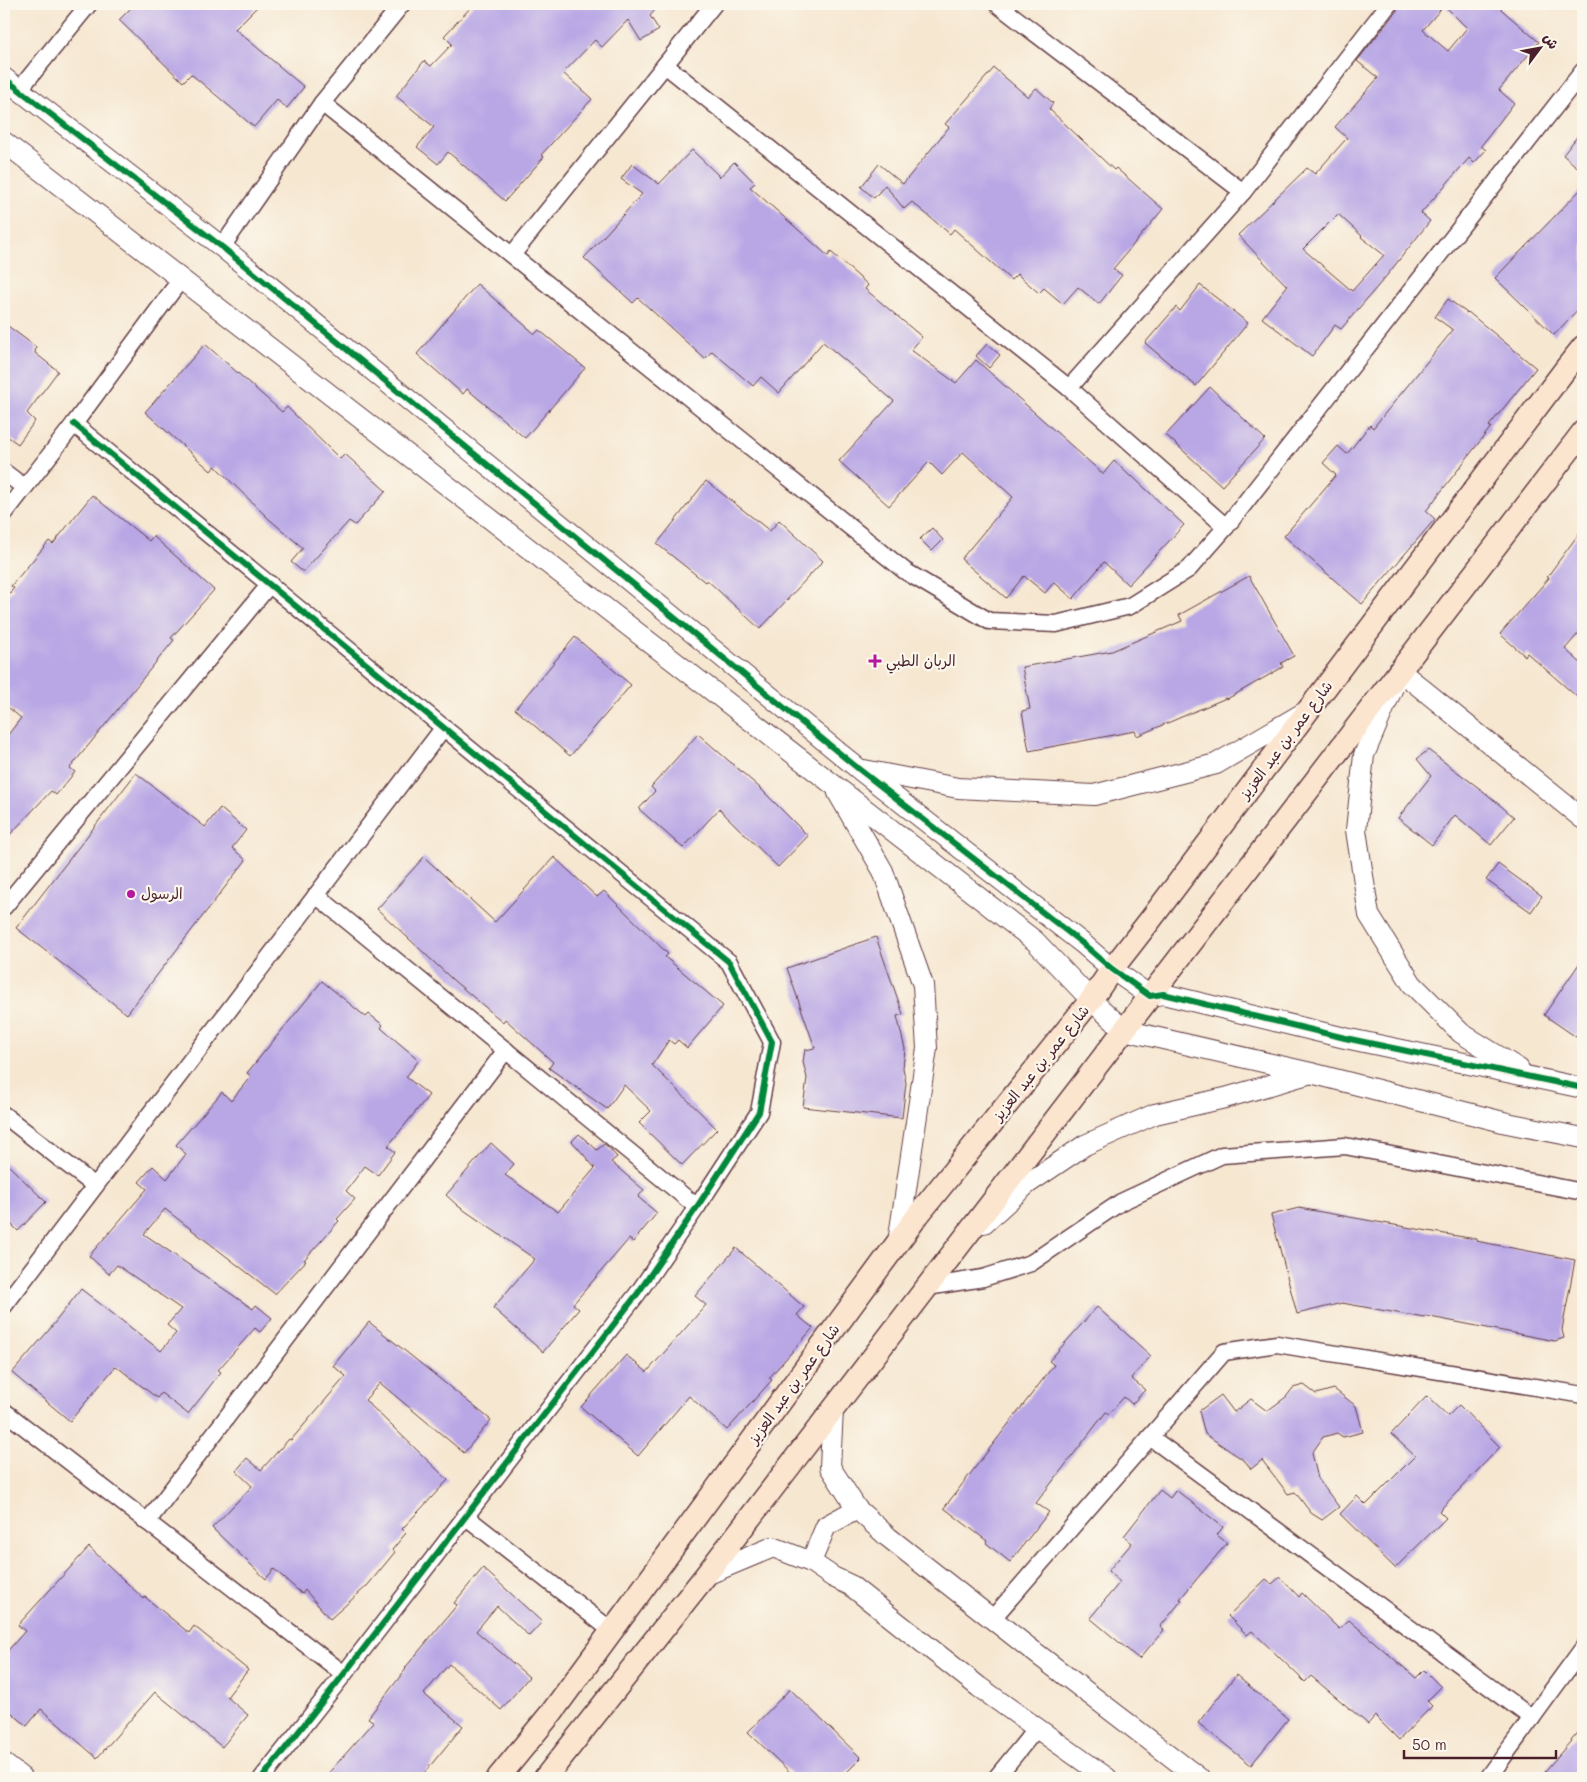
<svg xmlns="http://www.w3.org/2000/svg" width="1587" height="1782" viewBox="0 0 1587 1782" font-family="Mali,'Playpen Sans Arabic',sans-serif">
<rect width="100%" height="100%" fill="#fbf7ec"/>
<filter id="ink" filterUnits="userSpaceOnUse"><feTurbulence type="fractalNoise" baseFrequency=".02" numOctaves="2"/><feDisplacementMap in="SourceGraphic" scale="10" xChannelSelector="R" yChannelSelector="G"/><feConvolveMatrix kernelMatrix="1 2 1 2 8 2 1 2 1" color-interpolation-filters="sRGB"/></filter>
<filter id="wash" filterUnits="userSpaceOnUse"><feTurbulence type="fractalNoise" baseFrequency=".0096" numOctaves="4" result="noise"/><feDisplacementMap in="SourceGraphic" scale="20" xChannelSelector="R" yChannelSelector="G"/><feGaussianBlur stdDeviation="1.12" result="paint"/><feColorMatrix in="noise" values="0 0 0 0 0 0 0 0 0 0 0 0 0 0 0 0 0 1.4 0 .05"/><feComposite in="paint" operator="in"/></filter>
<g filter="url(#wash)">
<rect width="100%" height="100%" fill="#f6e7d1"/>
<g id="blocks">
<g fill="#b8a6e5" fill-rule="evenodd">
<path d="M 135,4 L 260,4 L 235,29 L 304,87 L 287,108 L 277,100 L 254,127 L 191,74 L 183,82 L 119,20 Z"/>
<path d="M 474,4 L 660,4 L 650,16 L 659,30 L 641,41 L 628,20 L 602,47 L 595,40 L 563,73 L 592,99 L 541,155 L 544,157 L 505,201 L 448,152 L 438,164 L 417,147 L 434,127 L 396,96 L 424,61 L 431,66 L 452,44 L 444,36 Z"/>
<path d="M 1402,4 L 1495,4 L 1539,42 L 1499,90 L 1514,103 L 1481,146 L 1486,150 L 1474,163 L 1469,158 L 1421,213 L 1430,221 L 1384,279 L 1341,329 L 1335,325 L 1312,356 L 1262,318 L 1287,286 L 1238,235 L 1307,168 L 1315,174 L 1347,138 L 1335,127 L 1378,78 L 1357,61 ZM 1444,5 L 1467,28 L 1448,51 L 1423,30 ZM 1338,214 L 1362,236 L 1361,237 L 1384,255 L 1352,291 L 1303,249 Z"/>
<path d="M 994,68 L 1028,97 L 1036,88 L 1053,103 L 1049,109 L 1114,170 L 1116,168 L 1163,209 L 1113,269 L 1122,275 L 1099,304 L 1078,287 L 1063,304 L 1044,288 L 1039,293 L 1017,274 L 1011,280 L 954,229 L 950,234 L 912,202 L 904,209 L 885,185 L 874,198 L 861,187 L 879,164 L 903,184 L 949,127 L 945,124 Z"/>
<path d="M 1583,129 L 1583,172 L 1563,155 Z"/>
<path d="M 692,150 L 720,177 L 734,162 L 755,183 L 750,187 L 828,256 L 831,252 L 868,285 L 865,289 L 922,337 L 911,350 L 956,383 L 976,360 L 1103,474 L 1114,461 L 1131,477 L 1132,476 L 1184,525 L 1128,585 L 1104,562 L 1073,599 L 1054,582 L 1045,593 L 1024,576 L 1006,598 L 961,559 L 1013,497 L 963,452 L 942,475 L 929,462 L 889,506 L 839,461 L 894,401 L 823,342 L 779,393 L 761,377 L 753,386 L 712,351 L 705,359 L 638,298 L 633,303 L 584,258 L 642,194 L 621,179 L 632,164 L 659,184 Z"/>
<path d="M 1583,187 L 1583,304 L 1554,335 L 1495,278 Z"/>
<path d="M 477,284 L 535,334 L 539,330 L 585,368 L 525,438 L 467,389 L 463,394 L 417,354 Z"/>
<path d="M 1200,285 L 1248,323 L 1196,386 L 1145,343 L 1176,307 L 1180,311 Z"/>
<path d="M 1448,299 L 1467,313 L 1468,312 L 1536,368 L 1489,426 L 1491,427 L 1426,511 L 1435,519 L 1362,604 L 1284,536 L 1336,475 L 1323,463 L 1338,446 L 1347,454 L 1370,425 L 1373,428 L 1453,330 L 1435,317 Z"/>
<path d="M 4,323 L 36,347 L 35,353 L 58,371 L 27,413 L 35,421 L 18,444 L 4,434 Z"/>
<path d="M 205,344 L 282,412 L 287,407 L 340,459 L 345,454 L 386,491 L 355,525 L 349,521 L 303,572 L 291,562 L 303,548 L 269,519 L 215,466 L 211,471 L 145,412 Z"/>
<path d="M 987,344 L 1000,355 L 989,368 L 976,356 Z"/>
<path d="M 1210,387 L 1265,439 L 1222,486 L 1166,435 Z"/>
<path d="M 706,481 L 770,531 L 779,520 L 823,561 L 760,629 L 707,580 L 705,582 L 657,544 Z"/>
<path d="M 92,495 L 149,541 L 153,536 L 214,590 L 171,638 L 174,640 L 70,768 L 75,772 L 56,795 L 51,791 L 4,841 L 4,740 L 21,718 L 4,704 L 4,600 L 14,588 L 11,586 L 49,541 L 53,544 Z"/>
<path d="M 932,528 L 943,540 L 932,551 L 920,539 Z"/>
<path d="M 1583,528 L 1583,628 L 1565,649 L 1583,665 L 1583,702 L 1527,653 L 1525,656 L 1500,634 L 1549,578 L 1547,577 Z"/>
<path d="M 1249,576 L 1294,656 L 1281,663 L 1283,667 L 1227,699 L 1226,698 L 1137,736 L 1135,731 L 1029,751 L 1022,711 L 1030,709 L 1022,667 L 1112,651 L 1182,621 L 1179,615 Z"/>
<path d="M 575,637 L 631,685 L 570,756 L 515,709 Z"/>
<path d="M 698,734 L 759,787 L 808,836 L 778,867 L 719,809 L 683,848 L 639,809 L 655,791 L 651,787 Z"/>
<path d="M 1428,750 L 1483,791 L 1514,817 L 1491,845 L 1455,815 L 1432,845 L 1398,818 L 1431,776 L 1417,759 Z"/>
<path d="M 136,773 L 205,827 L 220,808 L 246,830 L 232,848 L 246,860 L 127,1014 L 16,928 Z"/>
<path d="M 424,857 L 495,922 L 554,857 L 597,897 L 604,891 L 668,954 L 665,957 L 723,1006 L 687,1048 L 678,1040 L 674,1044 L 669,1040 L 652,1065 L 717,1129 L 682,1165 L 639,1123 L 651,1111 L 624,1085 L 607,1109 L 549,1068 L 553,1062 L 505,1019 L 503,1022 L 453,980 L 377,909 Z"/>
<path d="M 1498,864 L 1542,896 L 1531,912 L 1486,880 Z"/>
<path d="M 876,937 L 903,1014 L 897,1016 L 905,1049 L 903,1068 L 906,1083 L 902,1118 L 803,1107 L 807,1078 L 803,1062 L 805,1050 L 815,1048 L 787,968 Z"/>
<path d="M 1583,958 L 1583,1026 L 1576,1037 L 1544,1015 Z"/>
<path d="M 322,981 L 366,1017 L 369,1014 L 383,1025 L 381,1028 L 419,1060 L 406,1077 L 429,1095 L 388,1146 L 395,1152 L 378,1175 L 365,1166 L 346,1191 L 355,1199 L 337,1219 L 339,1221 L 304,1260 L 306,1261 L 275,1294 L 165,1209 L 144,1234 L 253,1309 L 256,1305 L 272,1318 L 260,1332 L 255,1328 L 218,1370 L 221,1372 L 188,1414 L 161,1393 L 157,1398 L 116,1366 L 70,1421 L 12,1373 L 49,1330 L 81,1289 L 161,1351 L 176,1333 L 167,1325 L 181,1309 L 117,1265 L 109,1274 L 89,1256 L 147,1189 L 139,1182 L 153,1166 L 167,1179 L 186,1154 L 176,1145 L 222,1092 L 231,1101 L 251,1076 L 247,1073 Z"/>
<path d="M 579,1134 L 597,1150 L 604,1144 L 608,1147 L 617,1157 L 611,1162 L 644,1190 L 638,1197 L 657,1213 L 633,1242 L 629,1239 L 573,1304 L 579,1309 L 543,1352 L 493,1308 L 535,1259 L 458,1206 L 446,1195 L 491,1143 L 514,1164 L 505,1175 L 558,1212 L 595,1168 L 572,1141 Z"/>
<path d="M 4,1161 L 46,1202 L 18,1231 L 4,1217 Z"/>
<path d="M 1299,1208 L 1445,1234 L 1476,1239 L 1476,1241 L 1575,1260 L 1562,1330 L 1564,1338 L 1555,1341 L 1425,1316 L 1425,1318 L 1342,1303 L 1297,1314 L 1271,1215 Z"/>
<path d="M 736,1248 L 804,1307 L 797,1315 L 813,1328 L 769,1378 L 772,1380 L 727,1430 L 689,1396 L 638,1456 L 581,1407 L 626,1355 L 647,1372 L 706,1305 L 695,1296 Z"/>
<path d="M 1097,1307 L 1151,1356 L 1131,1378 L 1145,1390 L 1132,1404 L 1124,1397 L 1109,1414 L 1106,1412 L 1036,1503 L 1049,1512 L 1010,1562 L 986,1543 L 987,1541 L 944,1508 L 1054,1365 L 1049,1361 Z"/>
<path d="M 369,1322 L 491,1420 L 464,1453 L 380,1383 L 365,1400 L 448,1480 L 402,1529 L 406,1533 L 392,1550 L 395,1552 L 367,1586 L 330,1619 L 305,1590 L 302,1594 L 274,1569 L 266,1579 L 212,1528 L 252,1486 L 236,1471 L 247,1458 L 261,1470 L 289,1439 L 291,1440 L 346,1376 L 333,1366 Z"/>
<path d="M 1304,1385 L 1316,1394 L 1334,1389 L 1356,1406 L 1363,1432 L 1343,1437 L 1337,1433 L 1323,1437 L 1312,1453 L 1318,1479 L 1339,1507 L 1322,1520 L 1311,1513 L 1295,1492 L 1288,1494 L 1262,1460 L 1251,1469 L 1245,1461 L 1205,1434 L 1199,1411 L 1221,1395 L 1234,1412 L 1251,1399 L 1267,1411 L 1286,1397 L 1293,1388 Z"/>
<path d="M 1427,1396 L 1448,1416 L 1459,1405 L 1500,1447 L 1439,1511 L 1446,1518 L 1395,1568 L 1340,1514 L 1357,1496 L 1366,1505 L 1415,1456 L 1391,1434 Z"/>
<path d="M 1160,1490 L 1170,1498 L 1176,1490 L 1223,1527 L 1217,1535 L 1227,1543 L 1180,1599 L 1182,1600 L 1160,1627 L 1164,1630 L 1139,1659 L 1090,1618 L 1120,1582 L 1108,1571 L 1132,1543 L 1124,1536 Z"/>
<path d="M 89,1547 L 144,1599 L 145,1597 L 189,1633 L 194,1626 L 248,1670 L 227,1697 L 248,1715 L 222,1747 L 155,1692 L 97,1758 L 41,1709 L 27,1726 L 4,1706 L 4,1655 L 25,1631 L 18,1625 Z"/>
<path d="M 483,1568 L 542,1622 L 529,1636 L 497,1606 L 476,1631 L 529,1677 L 501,1710 L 449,1664 L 424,1694 L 463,1726 L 420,1778 L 324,1778 L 374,1722 L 368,1718 L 406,1669 L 405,1668 L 457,1605 L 454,1603 Z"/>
<path d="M 1280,1577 L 1299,1597 L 1302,1593 L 1339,1629 L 1349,1620 L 1416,1678 L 1424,1670 L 1441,1687 L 1427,1701 L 1432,1706 L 1399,1740 L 1375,1716 L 1368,1724 L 1311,1676 L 1305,1682 L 1252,1631 L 1247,1635 L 1228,1616 L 1266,1579 L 1272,1584 Z"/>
<path d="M 1236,1675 L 1288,1719 L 1251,1765 L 1198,1723 Z"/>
<path d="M 790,1689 L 861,1758 L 841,1778 L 796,1778 L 748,1732 Z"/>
<path d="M 1583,1727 L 1583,1778 L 1539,1778 Z"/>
</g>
</g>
</g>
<g filter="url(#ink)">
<use href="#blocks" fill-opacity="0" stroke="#643d44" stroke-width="1"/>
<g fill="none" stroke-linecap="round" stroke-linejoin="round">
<defs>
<g id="minor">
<path d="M 997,4 L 1243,192"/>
<path d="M 665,65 L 1069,388 L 1226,527"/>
<path d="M 19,90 L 89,4"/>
<path d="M 322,103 L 905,571 L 989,621 L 1056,624 L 1130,606 L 1189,569 L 1226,527 L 1583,71"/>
<path d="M 222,247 L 322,103 L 402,4"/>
<path d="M 512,255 L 714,4"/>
<path d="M 1069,388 L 1243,192 L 1389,4"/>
<path d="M 74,424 L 729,962 L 772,1042 L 759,1112 L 697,1207 L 638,1293 L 344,1674 L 262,1778"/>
<path d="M 4,472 L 24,487"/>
<path d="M 4,514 L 74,424 L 181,279"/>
<path d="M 316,895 L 697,1207"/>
<path d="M 4,907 L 270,584"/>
<path d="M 4,1115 L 95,1186"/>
<path d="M 927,1287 L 983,1278 L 1031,1263 L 1121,1202 L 1222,1155 L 1345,1146 L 1583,1192"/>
<path d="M 4,1306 L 444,727"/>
<path d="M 4,1411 L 344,1674"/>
<path d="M 1150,1437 L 1532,1718"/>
<path d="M 465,1516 L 612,1631"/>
<path d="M 147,1522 L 506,1050"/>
<path d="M 992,1619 L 1224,1352 L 1277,1344 L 1583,1395"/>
<path d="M 996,1778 L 1036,1729"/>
<path d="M 1488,1778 L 1583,1648"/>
</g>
<g id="tertiary">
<path d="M 4,78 L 222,247 L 860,770 L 1082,943 L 1112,969 L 1150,996 L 1163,994 L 1345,1038 L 1583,1088"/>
<path d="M 4,142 L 1035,941 L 1091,1000 L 1124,1030 L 1311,1073 L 1507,1123 L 1583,1138"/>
<path d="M 864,770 L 958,788 L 1094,795 L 1216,764 L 1307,711"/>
<path d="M 838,793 L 883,871 L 923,985 L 927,1048 L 898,1243"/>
<path d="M 1519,1069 L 1461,1033 L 1412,984 L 1369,915 L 1356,830 L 1364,755 L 1400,671 L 1583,819"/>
<path d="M 984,1223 L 1027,1184 L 1085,1145 L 1155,1114 L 1225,1098 L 1308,1074"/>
<path d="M 833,1410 L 830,1467 L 857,1509 L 888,1537 L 1028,1647 L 1199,1778"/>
<path d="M 811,1562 L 826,1526 L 857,1509"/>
<path d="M 706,1575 L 773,1547 L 811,1562 L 833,1577 L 850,1585 L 979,1687 L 1107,1778"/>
<path d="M 4,1764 L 22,1778"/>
</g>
<g id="secondary">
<path d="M 498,1778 L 552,1712 L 918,1215 L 1091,1000 L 1112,969 L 1151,919 L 1567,367 L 1583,347"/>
<path d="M 545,1778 L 706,1575 L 1583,432"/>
</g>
</defs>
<use href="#minor" stroke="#643d44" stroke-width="19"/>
<use href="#tertiary" stroke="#643d44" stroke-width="22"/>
<use href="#secondary" stroke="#643d44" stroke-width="25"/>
<use href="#minor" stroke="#fff" stroke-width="16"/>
<use href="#tertiary" stroke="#fff" stroke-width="20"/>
<use href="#secondary" stroke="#fce5cf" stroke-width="22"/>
<defs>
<g id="cycleway">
<path d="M 4,78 L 222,247 L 860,770 L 1082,943 L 1112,969 L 1150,996 L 1163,994 L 1345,1038 L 1583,1088"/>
<path d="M 74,424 L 729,962 L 772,1042 L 759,1112 L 697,1207 L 638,1293 L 344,1674 L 262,1778"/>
</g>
</defs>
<use href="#cycleway" stroke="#fbf7ec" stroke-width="9"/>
<use href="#cycleway" stroke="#00873e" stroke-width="6"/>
</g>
</g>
<g fill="#b5179e" stroke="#fbf7ec" stroke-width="2">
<path d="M872.5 653.5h5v5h5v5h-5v5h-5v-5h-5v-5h5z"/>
<circle cx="131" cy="894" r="5"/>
</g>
<g text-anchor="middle" stroke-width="4.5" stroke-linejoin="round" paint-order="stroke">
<g font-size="15" fill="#4a1f2b" stroke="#fbf7ec" text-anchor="start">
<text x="886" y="666">الربان الطبي</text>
<text x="141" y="899">الرسول</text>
</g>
<g font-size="15" fill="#4a1f2b" stroke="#fbf7ec">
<text transform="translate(1286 740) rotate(-53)" y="5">شارع عمر بن عبد العزيز</text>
<text transform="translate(1041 1063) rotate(-51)" y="5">شارع عمر بن عبد العزيز</text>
<text transform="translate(794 1384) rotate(-54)" y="5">شارع عمر بن عبد العزيز</text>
</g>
</g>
<rect width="1587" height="1782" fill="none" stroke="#fbf7ec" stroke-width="20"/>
<g transform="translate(1540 48) rotate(58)" stroke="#fbf7ec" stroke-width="4" paint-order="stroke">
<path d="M0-4L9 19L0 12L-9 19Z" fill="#4a1f2b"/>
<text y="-8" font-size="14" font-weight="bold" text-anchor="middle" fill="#4a1f2b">ش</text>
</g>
<path d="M1404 1750v8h152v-8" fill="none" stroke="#4a1f2b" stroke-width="2.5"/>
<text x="1412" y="1750" font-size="15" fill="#4a1f2b" stroke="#fbf7ec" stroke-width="4" paint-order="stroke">50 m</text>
</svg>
